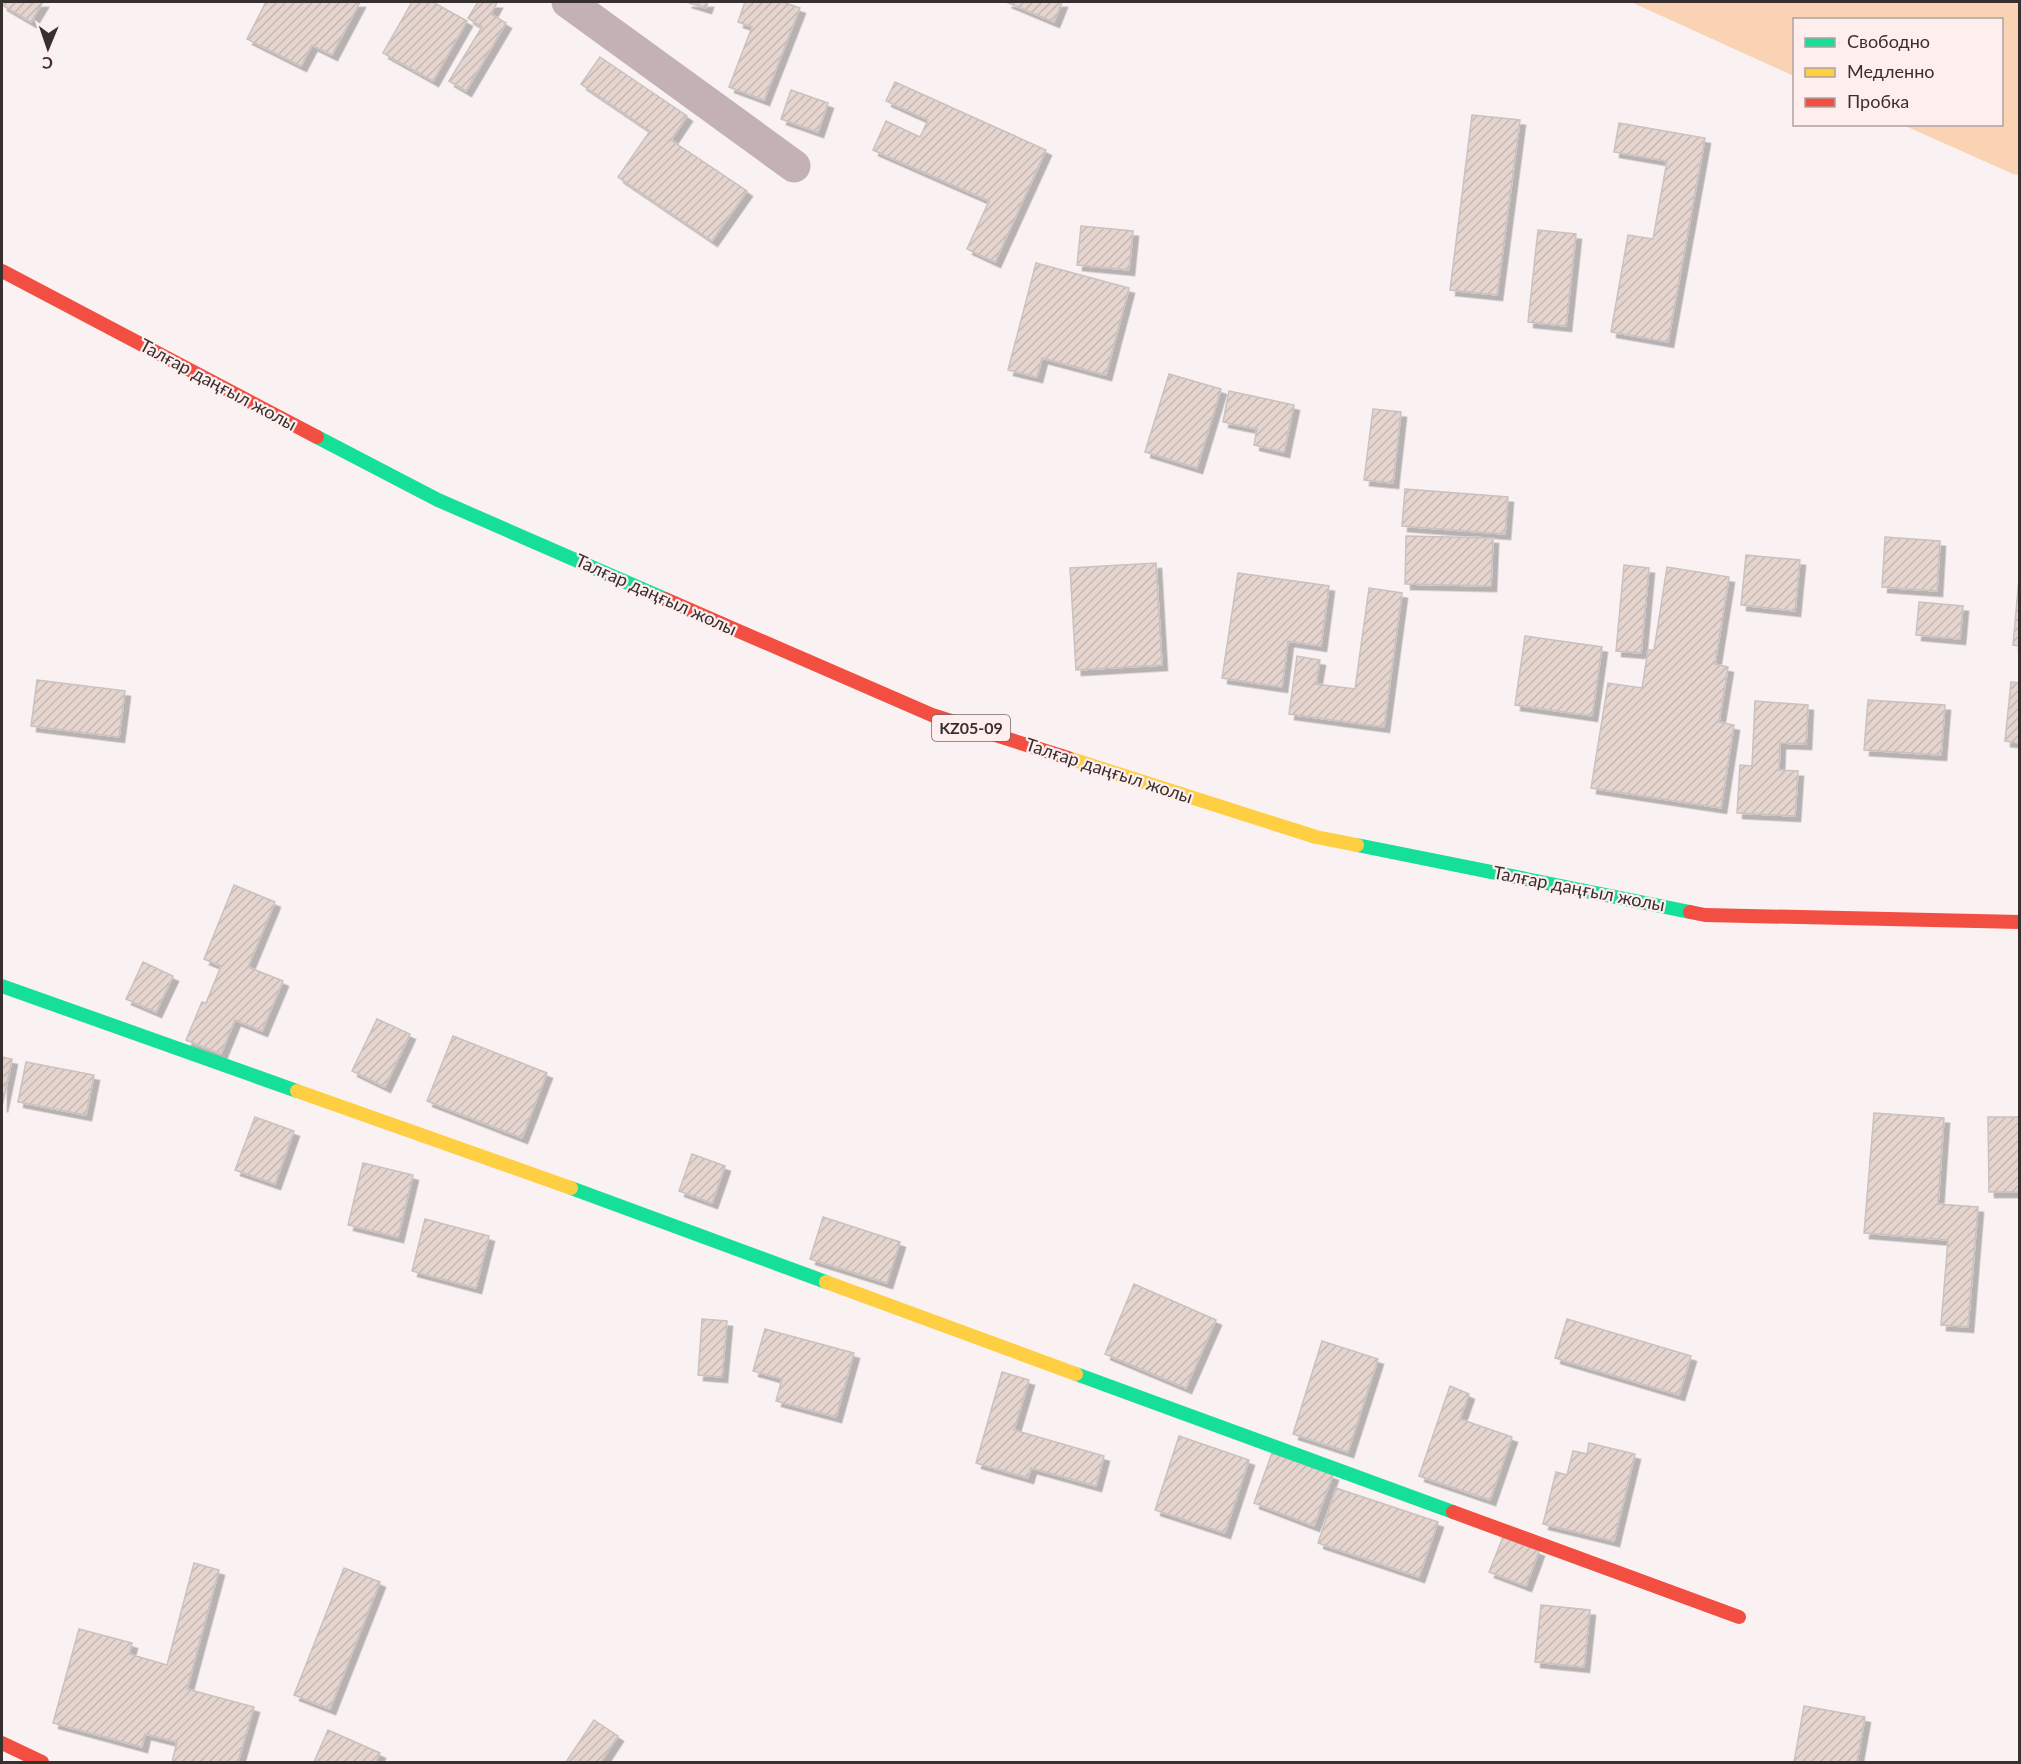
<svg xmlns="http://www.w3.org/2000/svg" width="2021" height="1764" viewBox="0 0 2021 1764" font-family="Lato,sans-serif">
<defs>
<pattern id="building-hatch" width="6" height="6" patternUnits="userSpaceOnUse" patternTransform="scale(1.5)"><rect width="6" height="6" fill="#e6d5cf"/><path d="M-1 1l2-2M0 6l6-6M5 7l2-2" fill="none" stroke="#c6b7b2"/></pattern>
<filter id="shadow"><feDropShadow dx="5.5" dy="5.5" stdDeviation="0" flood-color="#0004"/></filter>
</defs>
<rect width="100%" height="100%" fill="#faf2f2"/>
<path fill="#f9d3b3" d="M 1631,2 L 2019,2 L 2019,175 L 2013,174 L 1903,125 L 2002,124 L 2002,20 L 1794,20 L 1794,76 Z"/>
<g fill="url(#building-hatch)" stroke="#c9c2c1" stroke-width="1.5" filter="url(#shadow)">
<path d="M 2,2 L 43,2 L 31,22 L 2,5 Z"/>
<path d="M 266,2 L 360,2 L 332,55 L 312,45 L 301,66 L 247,39 Z"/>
<path d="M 412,2 L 433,2 L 467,21 L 433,81 L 383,53 Z"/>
<path d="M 478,2 L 497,3 L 491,14 L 506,23 L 466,91 L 449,81 L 482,27 L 468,18 Z"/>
<path d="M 686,2 L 708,2 L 706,8 Z"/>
<path d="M 745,2 L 782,2 L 800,8 L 764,100 L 729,87 L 752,27 L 738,22 Z"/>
<path d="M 1006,2 L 1062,2 L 1054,22 Z"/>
<path d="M 600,57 L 687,116 L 671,140 L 747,191 L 712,241 L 618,177 L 650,131 L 581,84 Z"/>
<path d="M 895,82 L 1046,150 L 995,262 L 967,249 L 989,201 L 873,150 L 886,121 L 920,137 L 928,120 L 886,101 Z"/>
<path d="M 791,90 L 828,103 L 818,132 L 781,119 Z"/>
<path d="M 1472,115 L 1520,120 L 1497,295 L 1450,290 Z"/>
<path d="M 1619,123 L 1705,138 L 1668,342 L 1611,332 L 1628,235 L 1653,239 L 1667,161 L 1614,152 Z"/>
<path d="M 1081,226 L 1133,231 L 1129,270 L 1077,265 Z"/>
<path d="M 1538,230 L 1576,234 L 1566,326 L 1528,322 Z"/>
<path d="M 1036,263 L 1129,288 L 1106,375 L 1042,358 L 1037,377 L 1008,370 Z"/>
<path d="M 1169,374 L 1221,389 L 1197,468 L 1145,452 Z"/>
<path d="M 1229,391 L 1294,405 L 1284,452 L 1254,445 L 1257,429 L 1223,422 Z"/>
<path d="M 1373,409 L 1401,412 L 1393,483 L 1364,480 Z"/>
<path d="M 1405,489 L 1508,497 L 1505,534 L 1402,526 Z"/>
<path d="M 1406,536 L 1493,538 L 1491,586 L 1405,584 Z"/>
<path d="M 1885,537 L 1940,541 L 1937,591 L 1882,587 Z"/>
<path d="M 1746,555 L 1800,560 L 1795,611 L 1741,605 Z"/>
<path d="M 1156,563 L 1162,665 L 1076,670 L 1070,568 Z"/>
<path d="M 1624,565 L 1649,568 L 1641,653 L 1616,651 Z"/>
<path d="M 1667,567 L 1729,577 L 1715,664 L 1728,667 L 1719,722 L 1734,725 L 1721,808 L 1591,788 L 1608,683 L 1642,688 L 1648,650 L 1654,650 Z"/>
<path d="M 2020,567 L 2020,646 L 2013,645 Z"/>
<path d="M 1238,573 L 1329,586 L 1321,646 L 1288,641 L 1282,687 L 1222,678 Z"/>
<path d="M 1369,588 L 1402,593 L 1384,727 L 1289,714 L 1297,656 L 1320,660 L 1316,684 L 1355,689 Z"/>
<path d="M 1919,602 L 1963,606 L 1960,639 L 1916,635 Z"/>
<path d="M 1525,636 L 1602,647 L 1592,716 L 1515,705 Z"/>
<path d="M 37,680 L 125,691 L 119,737 L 31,726 Z"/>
<path d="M 2011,682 L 2020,683 L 2020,743 L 2005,741 Z"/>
<path d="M 1868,700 L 1945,705 L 1941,755 L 1864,750 Z"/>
<path d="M 1755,701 L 1808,705 L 1806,744 L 1780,743 L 1779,770 L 1798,771 L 1795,816 L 1737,813 L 1740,765 L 1752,766 Z"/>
<path d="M 234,885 L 275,902 L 248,967 L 283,981 L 262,1031 L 235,1020 L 221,1054 L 186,1040 L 202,1002 L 206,1003 L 221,966 L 204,959 Z"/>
<path d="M 143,962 L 173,976 L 156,1012 L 126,999 Z"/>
<path d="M 377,1019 L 410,1034 L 385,1087 L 352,1071 Z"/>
<path d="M 453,1036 L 547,1073 L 522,1138 L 427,1101 Z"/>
<path d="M 2,1057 L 12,1059 L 2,1107 Z"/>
<path d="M 26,1062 L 94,1075 L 86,1115 L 18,1102 Z"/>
<path d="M 1874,1113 L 1944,1118 L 1938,1204 L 1978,1207 L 1968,1327 L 1941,1325 L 1948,1240 L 1864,1233 Z"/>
<path d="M 255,1117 L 294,1131 L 275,1184 L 235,1170 Z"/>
<path d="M 1988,1117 L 2020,1117 L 2020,1192 L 1989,1192 Z"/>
<path d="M 692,1154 L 725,1166 L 712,1203 L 679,1191 Z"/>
<path d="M 363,1163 L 413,1175 L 398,1237 L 348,1225 Z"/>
<path d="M 823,1217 L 900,1242 L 887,1283 L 810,1259 Z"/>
<path d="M 425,1219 L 489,1236 L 476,1288 L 412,1271 Z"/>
<path d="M 1134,1284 L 1216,1320 L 1186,1388 L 1105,1354 Z"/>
<path d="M 702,1319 L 727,1321 L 722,1377 L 698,1375 Z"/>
<path d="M 1567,1319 L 1691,1356 L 1679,1395 L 1555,1358 Z"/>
<path d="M 765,1329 L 854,1353 L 836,1417 L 776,1401 L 782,1379 L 753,1371 Z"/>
<path d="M 1322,1341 L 1378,1359 L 1348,1452 L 1293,1434 Z"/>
<path d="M 1002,1372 L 1029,1380 L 1014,1430 L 1104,1456 L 1096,1486 L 1031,1468 L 1028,1478 L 976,1463 Z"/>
<path d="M 1450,1386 L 1469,1394 L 1460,1419 L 1512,1437 L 1490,1500 L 1419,1476 Z"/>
<path d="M 1179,1436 L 1249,1460 L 1225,1533 L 1155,1510 Z"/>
<path d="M 1589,1443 L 1635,1454 L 1614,1541 L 1543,1524 L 1556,1472 L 1567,1475 L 1573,1451 L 1587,1454 Z"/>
<path d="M 1272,1453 L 1333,1475 L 1314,1526 L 1254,1503 Z"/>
<path d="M 1336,1488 L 1438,1522 L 1419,1577 L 1318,1543 Z"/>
<path d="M 1503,1537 L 1539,1551 L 1526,1586 L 1489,1572 Z"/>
<path d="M 194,1563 L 219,1570 L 187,1689 L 254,1707 L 238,1762 L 172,1762 L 177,1742 L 145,1734 L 142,1747 L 53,1723 L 79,1629 L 132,1643 L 129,1654 L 167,1665 Z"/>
<path d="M 344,1568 L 380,1582 L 330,1709 L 294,1695 Z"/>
<path d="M 1541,1605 L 1590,1610 L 1584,1667 L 1535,1662 Z"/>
<path d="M 1804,1706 L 1865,1717 L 1857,1762 L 1794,1762 Z"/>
<path d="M 594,1720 L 618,1736 L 601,1762 L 566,1762 Z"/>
<path d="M 328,1730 L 380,1753 L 376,1762 L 314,1762 Z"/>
</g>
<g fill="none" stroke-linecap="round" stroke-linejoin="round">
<path stroke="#c4b1b6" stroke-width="33" d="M 568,2 L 794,166"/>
<g stroke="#16e098" stroke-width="14">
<path d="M 317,437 L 438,500 L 665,599"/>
<path d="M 1357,845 L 1690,912"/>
<path d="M 2,986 L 297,1091"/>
<path d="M 571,1188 L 826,1282"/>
<path d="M 1076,1374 L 1453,1512"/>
</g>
<g stroke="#ffcf43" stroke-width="14">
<path d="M 1068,758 L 1316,837 L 1357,845"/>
<path d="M 297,1091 L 571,1188"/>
<path d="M 826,1282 L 1076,1374"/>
</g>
<g stroke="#f24e42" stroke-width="14">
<path d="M 2,271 L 317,437"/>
<path d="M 665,599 L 932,715 L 1068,758"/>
<path d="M 1690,912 L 1705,915 L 2020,922"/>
<path d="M 1453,1512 L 1739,1617"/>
<path d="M 2,1743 L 42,1762"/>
</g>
</g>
<g text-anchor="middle" stroke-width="4.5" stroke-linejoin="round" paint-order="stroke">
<rect fill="#feefee" stroke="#736968" stroke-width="1.5" x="932" y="715" width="78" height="26" rx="4.5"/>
<g font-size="16" font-weight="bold" fill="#37302f">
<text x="971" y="734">KZ05-09</text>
</g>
<g font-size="18" fill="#37302f" stroke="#feefee">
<text transform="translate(218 385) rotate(28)" y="6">Талғар даңғыл жолы</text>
<text transform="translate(656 595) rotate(24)" y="6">Талғар даңғыл жолы</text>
<text transform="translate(1109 771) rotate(18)" y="6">Талғар даңғыл жолы</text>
<text transform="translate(1579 889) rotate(11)" y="6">Талғар даңғыл жолы</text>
</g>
</g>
<rect width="2021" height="1764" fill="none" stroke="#37302f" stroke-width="6"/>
<rect x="1793" y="18" width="210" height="108" fill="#feefee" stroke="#aea3a2" stroke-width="1.5"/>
<rect x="1805" y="38" width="30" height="9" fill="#16e098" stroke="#aea3a2" stroke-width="1.5"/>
<text x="1847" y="48" font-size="18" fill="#37302f">Свободно</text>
<rect x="1805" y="68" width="30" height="9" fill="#ffcf43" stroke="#aea3a2" stroke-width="1.5"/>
<text x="1847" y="78" font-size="18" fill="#37302f">Медленно</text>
<rect x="1805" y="98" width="30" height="9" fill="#f24e42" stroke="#aea3a2" stroke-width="1.5"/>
<text x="1847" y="108" font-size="18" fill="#37302f">Пробка</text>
<g transform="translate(48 48) rotate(182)" stroke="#feefee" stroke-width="4.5" paint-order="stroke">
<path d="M0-4.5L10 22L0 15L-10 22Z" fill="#37302f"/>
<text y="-9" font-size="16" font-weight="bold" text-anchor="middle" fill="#37302f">С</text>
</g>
</svg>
